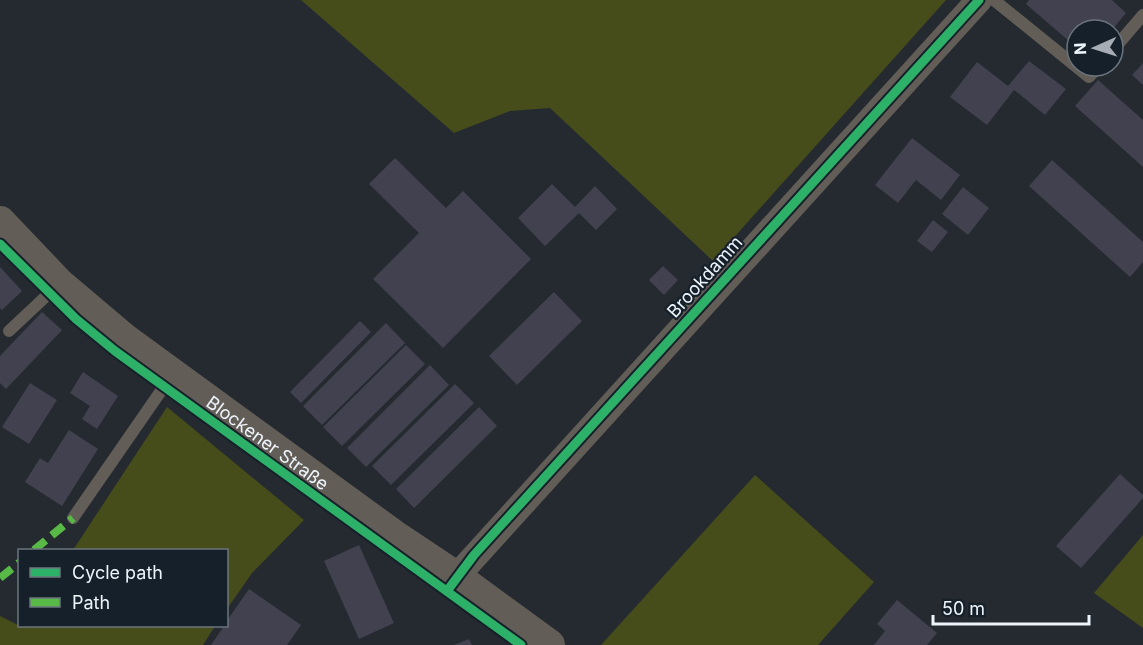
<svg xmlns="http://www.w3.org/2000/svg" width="1143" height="645" viewBox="0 0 1143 645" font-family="Inter,sans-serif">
<rect width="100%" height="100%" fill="#242a2f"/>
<g fill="#464d1b">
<path d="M 301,0 L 946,0 L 713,261 L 550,108 L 510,111 L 454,133 Z"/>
<path d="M 167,407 L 304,520 L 252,573 L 227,609 L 226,550 L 73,550 Z"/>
<path d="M 755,475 L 874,582 L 818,645 L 601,645 Z"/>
<path d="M 1143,535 L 1143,628 L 1094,593 Z"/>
<path d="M 0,616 L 22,627 L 23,626 L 215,626 L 203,645 L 0,645 Z"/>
</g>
<g fill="#42414f">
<path d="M 1029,0 L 1112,0 L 1126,13 L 1112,30 L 1077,30 L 1077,48 L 1026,4 Z"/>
<path d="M 1029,61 L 1066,89 L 1045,115 L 1014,90 L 987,125 L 950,97 L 977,62 L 1008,86 Z"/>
<path d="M 1143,63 L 1143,85 L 1132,75 Z"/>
<path d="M 1098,80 L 1143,120 L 1143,167 L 1075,106 Z"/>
<path d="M 912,138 L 960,175 L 941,200 L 916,180 L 898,203 L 875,185 Z"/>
<path d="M 395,158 L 446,208 L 463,191 L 531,259 L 443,348 L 373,279 L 419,233 L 369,184 Z"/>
<path d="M 1052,160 L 1143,242 L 1143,262 L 1130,277 L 1029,186 Z"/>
<path d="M 552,184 L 575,207 L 595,186 L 617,209 L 596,230 L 579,213 L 545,246 L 518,218 Z"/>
<path d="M 963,187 L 989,208 L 968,235 L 942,214 Z"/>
<path d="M 933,220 L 948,232 L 932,252 L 917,241 Z"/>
<path d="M 663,266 L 678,280 L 664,295 L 649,280 Z"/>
<path d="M 0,267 L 22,291 L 2,310 L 0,308 Z"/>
<path d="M 554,292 L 582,321 L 517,385 L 489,356 Z"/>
<path d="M 42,312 L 62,330 L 6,389 L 0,383 L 0,356 Z"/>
<path d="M 360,321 L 371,332 L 301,403 L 290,392 Z"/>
<path d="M 386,323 L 405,343 L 322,425 L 303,406 Z"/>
<path d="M 406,345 L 425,364 L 342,446 L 323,427 Z"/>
<path d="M 430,365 L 449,385 L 366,467 L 347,448 Z"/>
<path d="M 83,372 L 118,396 L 97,429 L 82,419 L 90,406 L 70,393 Z"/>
<path d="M 30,383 L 57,400 L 29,444 L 2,427 Z"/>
<path d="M 455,384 L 474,403 L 391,485 L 372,466 Z"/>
<path d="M 479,407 L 497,426 L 414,508 L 396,489 Z"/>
<path d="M 69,430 L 98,449 L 62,506 L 25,482 L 40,458 L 48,463 Z"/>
<path d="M 1120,474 L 1143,495 L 1143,498 L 1081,568 L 1056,546 Z"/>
<path d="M 359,545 L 394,623 L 359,639 L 324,561 Z"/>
<path d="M 249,589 L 301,625 L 287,645 L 211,645 L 224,626 L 226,626 L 226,622 Z"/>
<path d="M 897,600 L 937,633 L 927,645 L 874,645 L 885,631 L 877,624 Z"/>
<path d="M 469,639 L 472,645 L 454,645 Z"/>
</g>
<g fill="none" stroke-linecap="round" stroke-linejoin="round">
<g stroke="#625d57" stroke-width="12">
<path d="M 994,0 L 1089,77 L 1099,66"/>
<path d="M 1113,50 L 1143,15"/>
<path d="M 9,331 L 58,285"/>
<path d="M 73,518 L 172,375"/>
</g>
<path stroke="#625d57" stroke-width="26" d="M 456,577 L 979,0"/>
<path stroke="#625d57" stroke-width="32" id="s1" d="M 0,222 L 59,284 L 124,339 L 393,535 L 456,577 L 549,645"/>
<g stroke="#58b947" stroke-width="8" stroke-dasharray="15 8" stroke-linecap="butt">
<path d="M 34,550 L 73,518"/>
<path d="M 0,578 L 20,562"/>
</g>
<defs>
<g id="cycleway">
<path d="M 0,244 L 76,319 L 115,351 L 521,645"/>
<path d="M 447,591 L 474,555 L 979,0"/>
</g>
</defs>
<use href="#cycleway" stroke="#16202a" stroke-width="13"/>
<use href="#cycleway" stroke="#2db169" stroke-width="9"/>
</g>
<g text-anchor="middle" stroke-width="4.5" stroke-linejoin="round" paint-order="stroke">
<g font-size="18" fill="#edf4fb" stroke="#16202a">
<text transform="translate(705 277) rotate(-48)" y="6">Brookdamm</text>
<text dy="6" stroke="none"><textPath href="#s1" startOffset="348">Blockener Straße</textPath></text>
</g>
</g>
<rect x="18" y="549" width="210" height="78" fill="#16202a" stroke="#6c757e" stroke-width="1.5"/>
<rect x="30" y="568" width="30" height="9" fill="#2db169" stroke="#6c757e" stroke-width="1.5"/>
<text x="72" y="579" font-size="18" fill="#edf4fb">Cycle path</text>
<rect x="30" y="598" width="30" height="9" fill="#58b947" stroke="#6c757e" stroke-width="1.5"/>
<text x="72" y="609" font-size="18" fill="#edf4fb">Path</text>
<g transform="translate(1095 48) rotate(267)"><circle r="28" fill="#16202a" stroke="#6c757e" stroke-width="1.5"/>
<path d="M0-4.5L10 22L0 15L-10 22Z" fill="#a7adb4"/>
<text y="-9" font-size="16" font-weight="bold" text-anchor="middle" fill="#edf4fb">N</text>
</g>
<path d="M933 615v9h156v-9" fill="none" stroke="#edf4fb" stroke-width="3"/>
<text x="942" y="615" font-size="18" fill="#edf4fb" stroke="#16202a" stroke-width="4.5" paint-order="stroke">50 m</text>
</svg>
